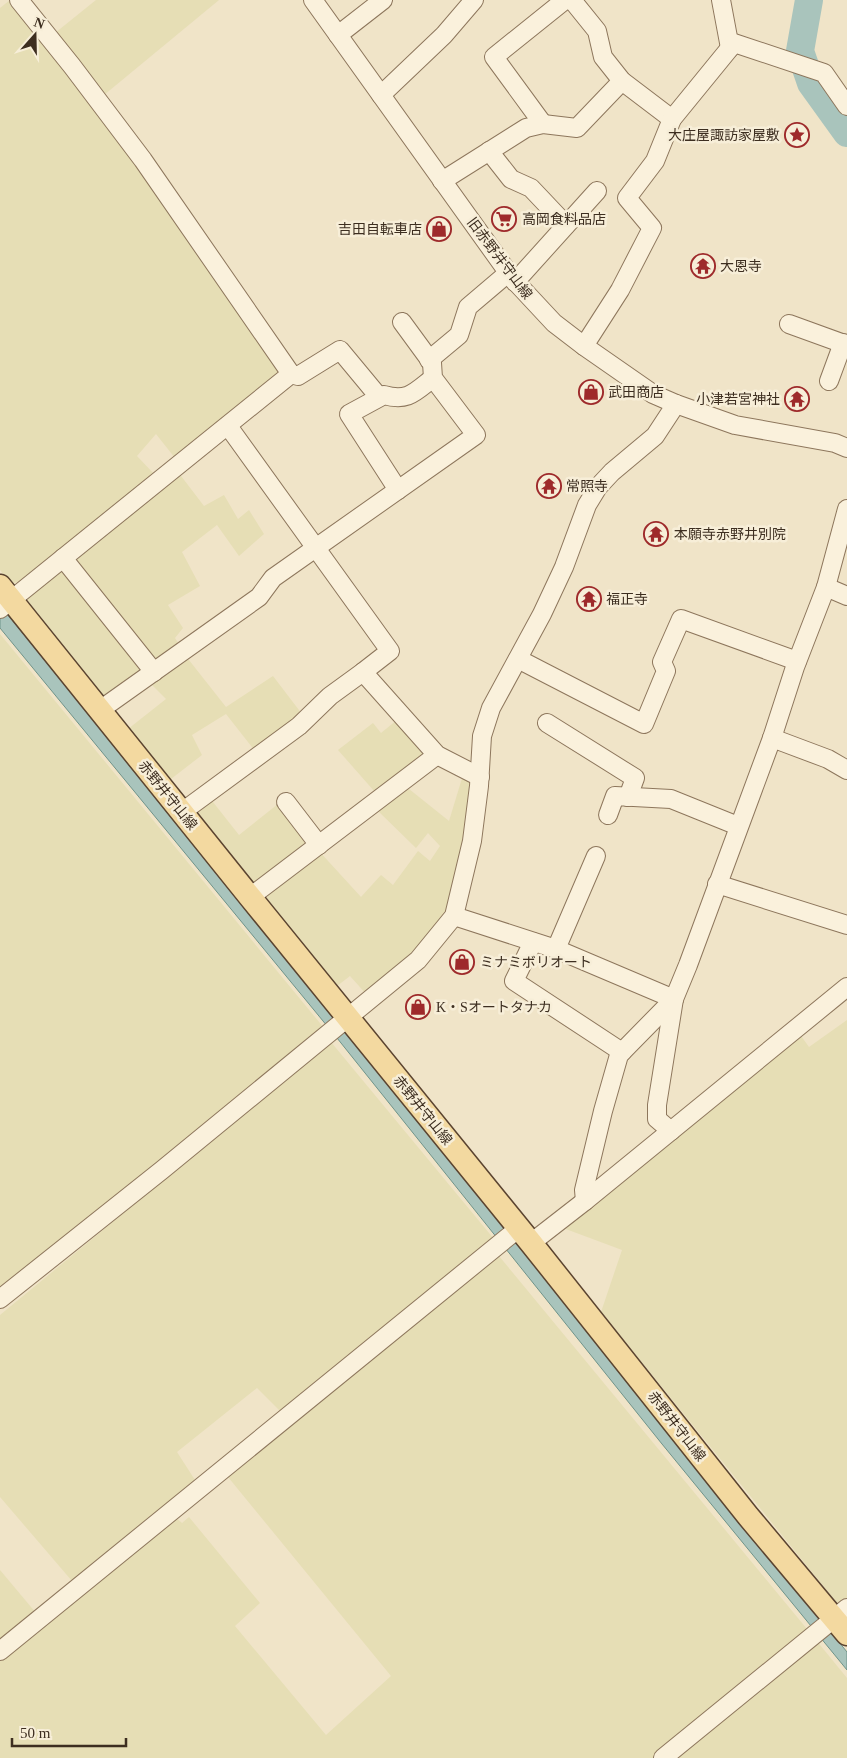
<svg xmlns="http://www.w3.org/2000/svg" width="847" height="1758" viewBox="0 0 847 1758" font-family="'Times New Roman','Noto Sans JP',serif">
<rect width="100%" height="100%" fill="#f0e4c8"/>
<g fill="#e6deb5">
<path d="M 10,0 L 81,87 L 281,368 L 277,378 L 175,458 L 156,434 L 137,456 L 156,476 L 23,580 L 11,584 L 0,570 L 0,8 Z"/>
<path d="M 96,0 L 219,0 L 104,95 L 55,33 Z"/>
<path d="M 178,472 L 204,506 L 224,495 L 238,519 L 249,510 L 264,534 L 239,556 L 217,525 L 182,552 L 200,586 L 168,605 L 183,628 L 175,638 L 180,646 L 154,663 L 72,560 Z"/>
<path d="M 60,564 L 148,668 L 106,700 L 29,605 L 26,595 Z"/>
<path d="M 0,634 L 324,1028 L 0,1291 Z"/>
<path d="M 185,655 L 226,707 L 273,676 L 302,714 L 255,751 L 226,714 L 192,735 L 202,755 L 171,779 L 128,729 L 166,699 L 149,682 Z"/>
<path d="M 397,720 L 429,755 L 375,792 L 338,750 L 373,723 L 381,733 Z"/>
<path d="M 463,775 L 477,781 L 458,883 L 445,914 L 429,938 L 368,996 L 350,976 L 337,986 L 264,899 L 268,889 L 318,850 L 361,897 L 381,875 L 393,885 L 418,851 L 430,861 L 440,846 L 428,833 L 416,848 L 376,809 L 404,785 L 449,821 Z"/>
<path d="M 209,797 L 239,835 L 278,804 L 311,845 L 258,886 L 253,884 L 193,810 Z"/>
<path d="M 847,1020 L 847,1602 L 837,1603 L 601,1312 L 622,1250 L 563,1228 L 799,1033 L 809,1047 Z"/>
<path d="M 331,1042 L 494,1239 L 282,1413 L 257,1388 L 177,1452 L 195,1480 L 72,1581 L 0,1497 L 0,1315 Z"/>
<path d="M 499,1256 L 807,1629 L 653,1758 L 0,1758 L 0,1661 L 174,1516 L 182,1523 L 189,1517 L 260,1603 L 235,1626 L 326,1735 L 391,1676 L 228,1477 Z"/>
<path d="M 0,1570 L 36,1613 L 0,1643 Z"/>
<path d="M 816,1640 L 847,1678 L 847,1758 L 671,1758 Z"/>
</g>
<path fill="#a9c4bc" stroke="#6f938a" d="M 0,605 L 847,1652 L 847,1670 L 662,1444 L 337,1038 L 0,628 Z"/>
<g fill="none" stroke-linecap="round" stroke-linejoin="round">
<path stroke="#a9c4bc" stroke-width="28" d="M 809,0 L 800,51 L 811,83 L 847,133"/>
<defs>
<g id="minor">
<path d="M 313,0 L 512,278 L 554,323 L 584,346 L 653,394 L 676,404 L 735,425 L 835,443 L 847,448"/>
<path d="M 572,0 L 597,31 L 603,57 L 622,81 L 672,119"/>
<path d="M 721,0 L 730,48"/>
<path d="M 338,35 L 383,0"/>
<path d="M 381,95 L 444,35 L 474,0"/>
<path d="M 543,124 L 494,57 L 565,0"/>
<path d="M 489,151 L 511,179 L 531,188 L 566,225"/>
<path d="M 442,181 L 526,128 L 543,124 L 577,128 L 622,81"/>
<path d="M 515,282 L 597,191"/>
<path d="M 789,324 L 847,345"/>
<path d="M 584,346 L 620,290 L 652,228 L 627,198 L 655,161 L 672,119 L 734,43 L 824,73 L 847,106"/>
<path d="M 429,360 L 459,335 L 468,307 L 508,273"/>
<path d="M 291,374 L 298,376 L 340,350 L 379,397"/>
<path d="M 829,381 L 843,343"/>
<path d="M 228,426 L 390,651 L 363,672 L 437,755 L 480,777"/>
<path d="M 398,490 L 349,414 L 384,395 C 408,402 415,392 433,378"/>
<path d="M 63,558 L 154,672"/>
<path d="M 826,587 L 847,596"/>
<path d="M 0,609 L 291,374 L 143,160 L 72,66 L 19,0"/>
<path d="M 518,659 L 644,724 L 666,671 L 662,662 L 681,619 L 797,661"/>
<path d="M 100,710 L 259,597 L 273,578 L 476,435 L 433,378 L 432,363 L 402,322"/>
<path d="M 547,723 L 635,778 L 628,797"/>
<path d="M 772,738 L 828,759 L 847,770"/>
<path d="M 286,802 L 319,845"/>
<path d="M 182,812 L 299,726 L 330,696 L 363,672"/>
<path d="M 608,815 L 615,796 L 671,799 L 738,826"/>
<path d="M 717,884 L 847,925"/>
<path d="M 250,897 L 437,755"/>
<path d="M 454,916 L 556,949 L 674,999"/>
<path d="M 533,942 L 514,981 L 622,1052"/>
<path d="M 556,949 L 596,856"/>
<path d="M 671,1131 L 657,1119 L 657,1105 L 674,999 L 688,965 L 772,738 L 795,667 L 826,587 L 847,509"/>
<path d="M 585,1201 L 584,1190 L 603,1111 L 619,1055 L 674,999"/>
<path d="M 531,1243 L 585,1201 L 847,987"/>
<path d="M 0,1299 L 162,1170 L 418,960 L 454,916 L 472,841 L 479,786 L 482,736 L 491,708 L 542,614 L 564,567 L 587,505 L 598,487 L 612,472 L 655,436 L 676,404"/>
<path d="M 0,1651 L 519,1228"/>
<path d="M 663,1758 L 847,1608"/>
</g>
<path id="major" d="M 0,586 L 250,897 L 531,1243 L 748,1516 L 847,1634"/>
</defs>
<use href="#minor" stroke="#8d765c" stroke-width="20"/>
<use href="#major" stroke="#5b4430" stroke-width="25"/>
<use href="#minor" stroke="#faf1dc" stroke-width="18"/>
<use href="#major" stroke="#f3d9a0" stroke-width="22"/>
</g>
<defs>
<symbol id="sight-ring" viewBox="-11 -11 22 22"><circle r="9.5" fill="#f7eed8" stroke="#9e2a2b" stroke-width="1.5"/><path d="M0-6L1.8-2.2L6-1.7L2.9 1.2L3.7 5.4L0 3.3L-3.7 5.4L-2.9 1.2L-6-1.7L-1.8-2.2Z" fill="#9e2a2b"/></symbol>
<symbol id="supermarket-ring" viewBox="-11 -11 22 22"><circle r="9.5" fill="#f7eed8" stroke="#9e2a2b" stroke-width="1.5"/><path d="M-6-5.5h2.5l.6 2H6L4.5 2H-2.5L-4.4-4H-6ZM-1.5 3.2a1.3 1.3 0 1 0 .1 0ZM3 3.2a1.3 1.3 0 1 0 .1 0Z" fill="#9e2a2b"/></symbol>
<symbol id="shop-ring" viewBox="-11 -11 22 22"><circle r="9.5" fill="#f7eed8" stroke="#9e2a2b" stroke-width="1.5"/><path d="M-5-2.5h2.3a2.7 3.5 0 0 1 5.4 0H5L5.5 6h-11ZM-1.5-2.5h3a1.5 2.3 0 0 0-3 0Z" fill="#9e2a2b"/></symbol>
<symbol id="temple-ring" viewBox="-11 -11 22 22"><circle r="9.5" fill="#f7eed8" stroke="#9e2a2b" stroke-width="1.5"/><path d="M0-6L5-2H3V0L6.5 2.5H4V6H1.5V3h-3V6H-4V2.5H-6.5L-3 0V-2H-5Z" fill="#9e2a2b"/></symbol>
</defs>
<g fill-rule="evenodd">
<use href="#sight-ring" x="783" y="121" width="28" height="28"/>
<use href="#supermarket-ring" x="490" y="205" width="28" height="28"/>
<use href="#shop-ring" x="425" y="215" width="28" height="28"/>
<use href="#temple-ring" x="689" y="252" width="28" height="28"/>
<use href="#shop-ring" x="577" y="378" width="28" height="28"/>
<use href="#temple-ring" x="783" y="385" width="28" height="28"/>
<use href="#temple-ring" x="535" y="472" width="28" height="28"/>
<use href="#temple-ring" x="642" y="520" width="28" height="28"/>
<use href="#temple-ring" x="575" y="585" width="28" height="28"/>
<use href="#shop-ring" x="448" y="948" width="28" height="28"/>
<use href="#shop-ring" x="404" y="993" width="28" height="28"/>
</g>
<g text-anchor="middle" stroke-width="5" stroke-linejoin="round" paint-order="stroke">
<g font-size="14" fill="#3d2e20" stroke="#f7eed8" text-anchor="start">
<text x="780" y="140" text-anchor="end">大庄屋諏訪家屋敷</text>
<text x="522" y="224">高岡食料品店</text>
<text x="422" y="234" text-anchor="end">吉田自転車店</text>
<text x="720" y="271">大恩寺</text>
<text x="608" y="397">武田商店</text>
<text x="780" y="404" text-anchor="end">小津若宮神社</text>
<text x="566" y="491">常照寺</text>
<text x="674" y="539">本願寺赤野井別院</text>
<text x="606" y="604">福正寺</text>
<text x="480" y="967">ミナミボリオート</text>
<text x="436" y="1012">K・Sオートタナカ</text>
</g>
<g font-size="14" fill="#3d2e20" stroke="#f7eed8">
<text transform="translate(500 258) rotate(53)" y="5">旧赤野井守山線</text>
<text transform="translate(168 795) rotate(51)" y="5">赤野井守山線</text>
<text transform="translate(423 1110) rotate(51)" y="5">赤野井守山線</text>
<text transform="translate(677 1426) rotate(52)" y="5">赤野井守山線</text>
</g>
</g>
<g transform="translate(35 35) rotate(20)" stroke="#f7eed8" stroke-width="4" paint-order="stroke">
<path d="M0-4L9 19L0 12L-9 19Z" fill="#3d2e20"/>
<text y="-8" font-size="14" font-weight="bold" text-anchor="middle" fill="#3d2e20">N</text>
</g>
<path d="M12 1738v8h114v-8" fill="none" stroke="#3d2e20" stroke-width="2.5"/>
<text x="20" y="1738" font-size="15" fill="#3d2e20" stroke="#f7eed8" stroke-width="4" paint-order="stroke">50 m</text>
</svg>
